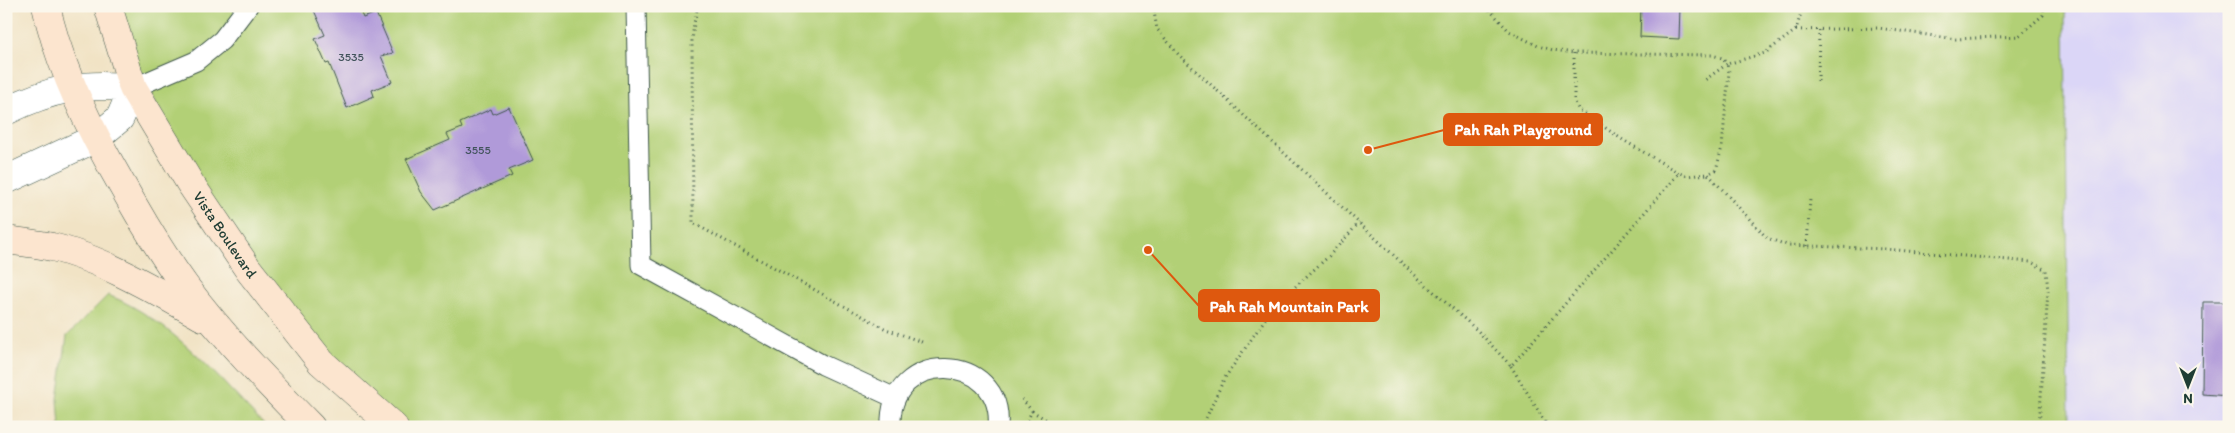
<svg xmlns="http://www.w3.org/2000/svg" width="2235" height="433" viewBox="0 0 2235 433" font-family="Itim,sans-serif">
<rect width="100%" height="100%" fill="#fbf7ec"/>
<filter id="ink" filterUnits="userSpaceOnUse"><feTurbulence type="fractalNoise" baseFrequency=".02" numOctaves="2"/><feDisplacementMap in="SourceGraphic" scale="10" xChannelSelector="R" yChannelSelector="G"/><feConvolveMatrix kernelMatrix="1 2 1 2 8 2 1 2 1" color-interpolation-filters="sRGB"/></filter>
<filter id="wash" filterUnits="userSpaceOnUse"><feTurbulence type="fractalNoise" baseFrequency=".0096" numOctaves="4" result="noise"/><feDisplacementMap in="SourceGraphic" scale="20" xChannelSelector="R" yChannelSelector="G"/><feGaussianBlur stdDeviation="1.12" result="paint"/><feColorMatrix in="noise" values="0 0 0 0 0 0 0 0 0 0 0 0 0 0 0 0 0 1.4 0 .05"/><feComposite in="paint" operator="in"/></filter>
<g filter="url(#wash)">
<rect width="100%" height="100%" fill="#f1e3c5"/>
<path fill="#dbd6f7" d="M 2065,6 L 2229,6 L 2229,427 L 2069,427 Z"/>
<g fill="#b2d076" stroke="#688655">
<path d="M 103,6 L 2065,6 L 2069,427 L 401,427 L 256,287 Z"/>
<path d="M 108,295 C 172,320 219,379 266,427 L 60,427 L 58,399 L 67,336 Z"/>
</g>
<g id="blocks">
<g fill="#b09ad9">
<path d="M 312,6 L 358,6 L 363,18 L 376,13 L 393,53 L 381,56 L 392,82 L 372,90 L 374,96 L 347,108 L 329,63 L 326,64 L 315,39 L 325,35 Z"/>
<path d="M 1641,6 L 1680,6 L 1679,39 L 1640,37 Z"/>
<path d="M 509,107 L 533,160 L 509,170 L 512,176 L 435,210 L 421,192 L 406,159 L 450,140 L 447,134 L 462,128 L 460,123 L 491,109 L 493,114 Z"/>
<path d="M 2203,302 L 2229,302 L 2229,396 L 2202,394 Z"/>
</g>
</g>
</g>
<g filter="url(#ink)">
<use href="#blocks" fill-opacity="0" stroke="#3e564a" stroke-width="1"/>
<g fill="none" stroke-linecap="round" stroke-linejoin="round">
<defs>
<g id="service">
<path d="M 636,6 L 641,265 L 823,365 L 895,398"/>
<path d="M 133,88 L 196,61 L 222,40 L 248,6"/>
<path d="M 891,427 C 887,347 1005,351 998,427"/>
</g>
<path id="tertiary" d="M 6,111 C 50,89 84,82 133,88 L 120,118 L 96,138 L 6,180"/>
<g id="secondary">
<path d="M 46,6 C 58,61 81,111 108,160 C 132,203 156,246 185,286 C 222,336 267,382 311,427"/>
<path id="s1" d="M 108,6 L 133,88 L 190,183 L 248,269 L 321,362 L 394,427"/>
<path d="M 6,240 C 21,242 37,244 52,247 C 103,259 158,292 203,317"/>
</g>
</defs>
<use href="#service" stroke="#3e564a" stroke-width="21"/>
<use href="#tertiary" stroke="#3e564a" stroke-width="29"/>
<use href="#secondary" stroke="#3e564a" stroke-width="29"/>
<g stroke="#3e564a" stroke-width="3" stroke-dasharray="1 4" stroke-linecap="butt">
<path d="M 698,6 L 694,23 L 692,41 L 693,223 L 886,329 L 925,343"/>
<path d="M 1153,6 L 1157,29 L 1179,55 L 1417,277 L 1478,331 L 1511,366 L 1679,173 L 1687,176 L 1708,174"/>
<path d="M 1486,6 L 1509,31 L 1538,46 L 1553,50 L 1574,53 L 1712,55 L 1722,58 L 1727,64 L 1705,80"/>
<path d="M 1803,6 L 1796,30 L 1765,53 L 1727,64 L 1729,72 L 1722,147 L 1716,170 L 1708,174 L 1767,238 L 1787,245 L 1885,249 L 2031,262 L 2046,270 L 2048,291 L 2039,427"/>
<path d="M 1796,30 L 1878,28 L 1956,39 L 2019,36 L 2043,15 L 2044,6"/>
<path d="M 1574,53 L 1574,99 L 1578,109 L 1623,140 L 1679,173"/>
<path d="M 1818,81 L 1819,29"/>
<path d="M 1807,246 L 1810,199"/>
<path d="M 1511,366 L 1548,427"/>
<path d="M 1022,399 L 1032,411 L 1026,423"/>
<path d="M 1032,411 L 1058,427"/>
<path d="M 1202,427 L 1224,379 L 1274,306 L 1329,256 L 1359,223"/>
</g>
<use href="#service" stroke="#fff" stroke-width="19"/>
<use href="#tertiary" stroke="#fff" stroke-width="28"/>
<use href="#secondary" stroke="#fce5cf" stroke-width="28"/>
</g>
</g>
<g text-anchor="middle" stroke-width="4.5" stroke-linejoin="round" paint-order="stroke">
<g font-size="12" fill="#43545d">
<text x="351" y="61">3535</text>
<text x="478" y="154">3555</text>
</g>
<g font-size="15" fill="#1f3d34" stroke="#fbf7ec">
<text dy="5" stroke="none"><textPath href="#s1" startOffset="259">Vista Boulevard</textPath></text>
</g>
</g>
<path fill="none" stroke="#de580e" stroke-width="2" d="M1368 150L1444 130M1148 250L1199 306"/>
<g fill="#de580e" stroke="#fbf7ec" stroke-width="2">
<circle cx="1368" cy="150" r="5"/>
<circle cx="1148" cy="250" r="5"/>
</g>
<g fill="#de580e" stroke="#de580e" stroke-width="2">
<rect x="1444" y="114" width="158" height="31" rx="5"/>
<rect x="1199" y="290" width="180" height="31" rx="5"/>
</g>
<g font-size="16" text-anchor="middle" font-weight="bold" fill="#fff">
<text x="1523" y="135">Pah Rah Playground</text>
<text x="1289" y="312">Pah Rah Mountain Park</text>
</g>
<rect width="2235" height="433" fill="none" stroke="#fbf7ec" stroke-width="25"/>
<g transform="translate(2188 386) rotate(180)" stroke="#fbf7ec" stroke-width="4" paint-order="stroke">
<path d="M0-4L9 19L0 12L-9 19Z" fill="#1f3d34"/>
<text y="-8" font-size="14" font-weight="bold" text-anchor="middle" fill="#1f3d34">N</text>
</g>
</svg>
